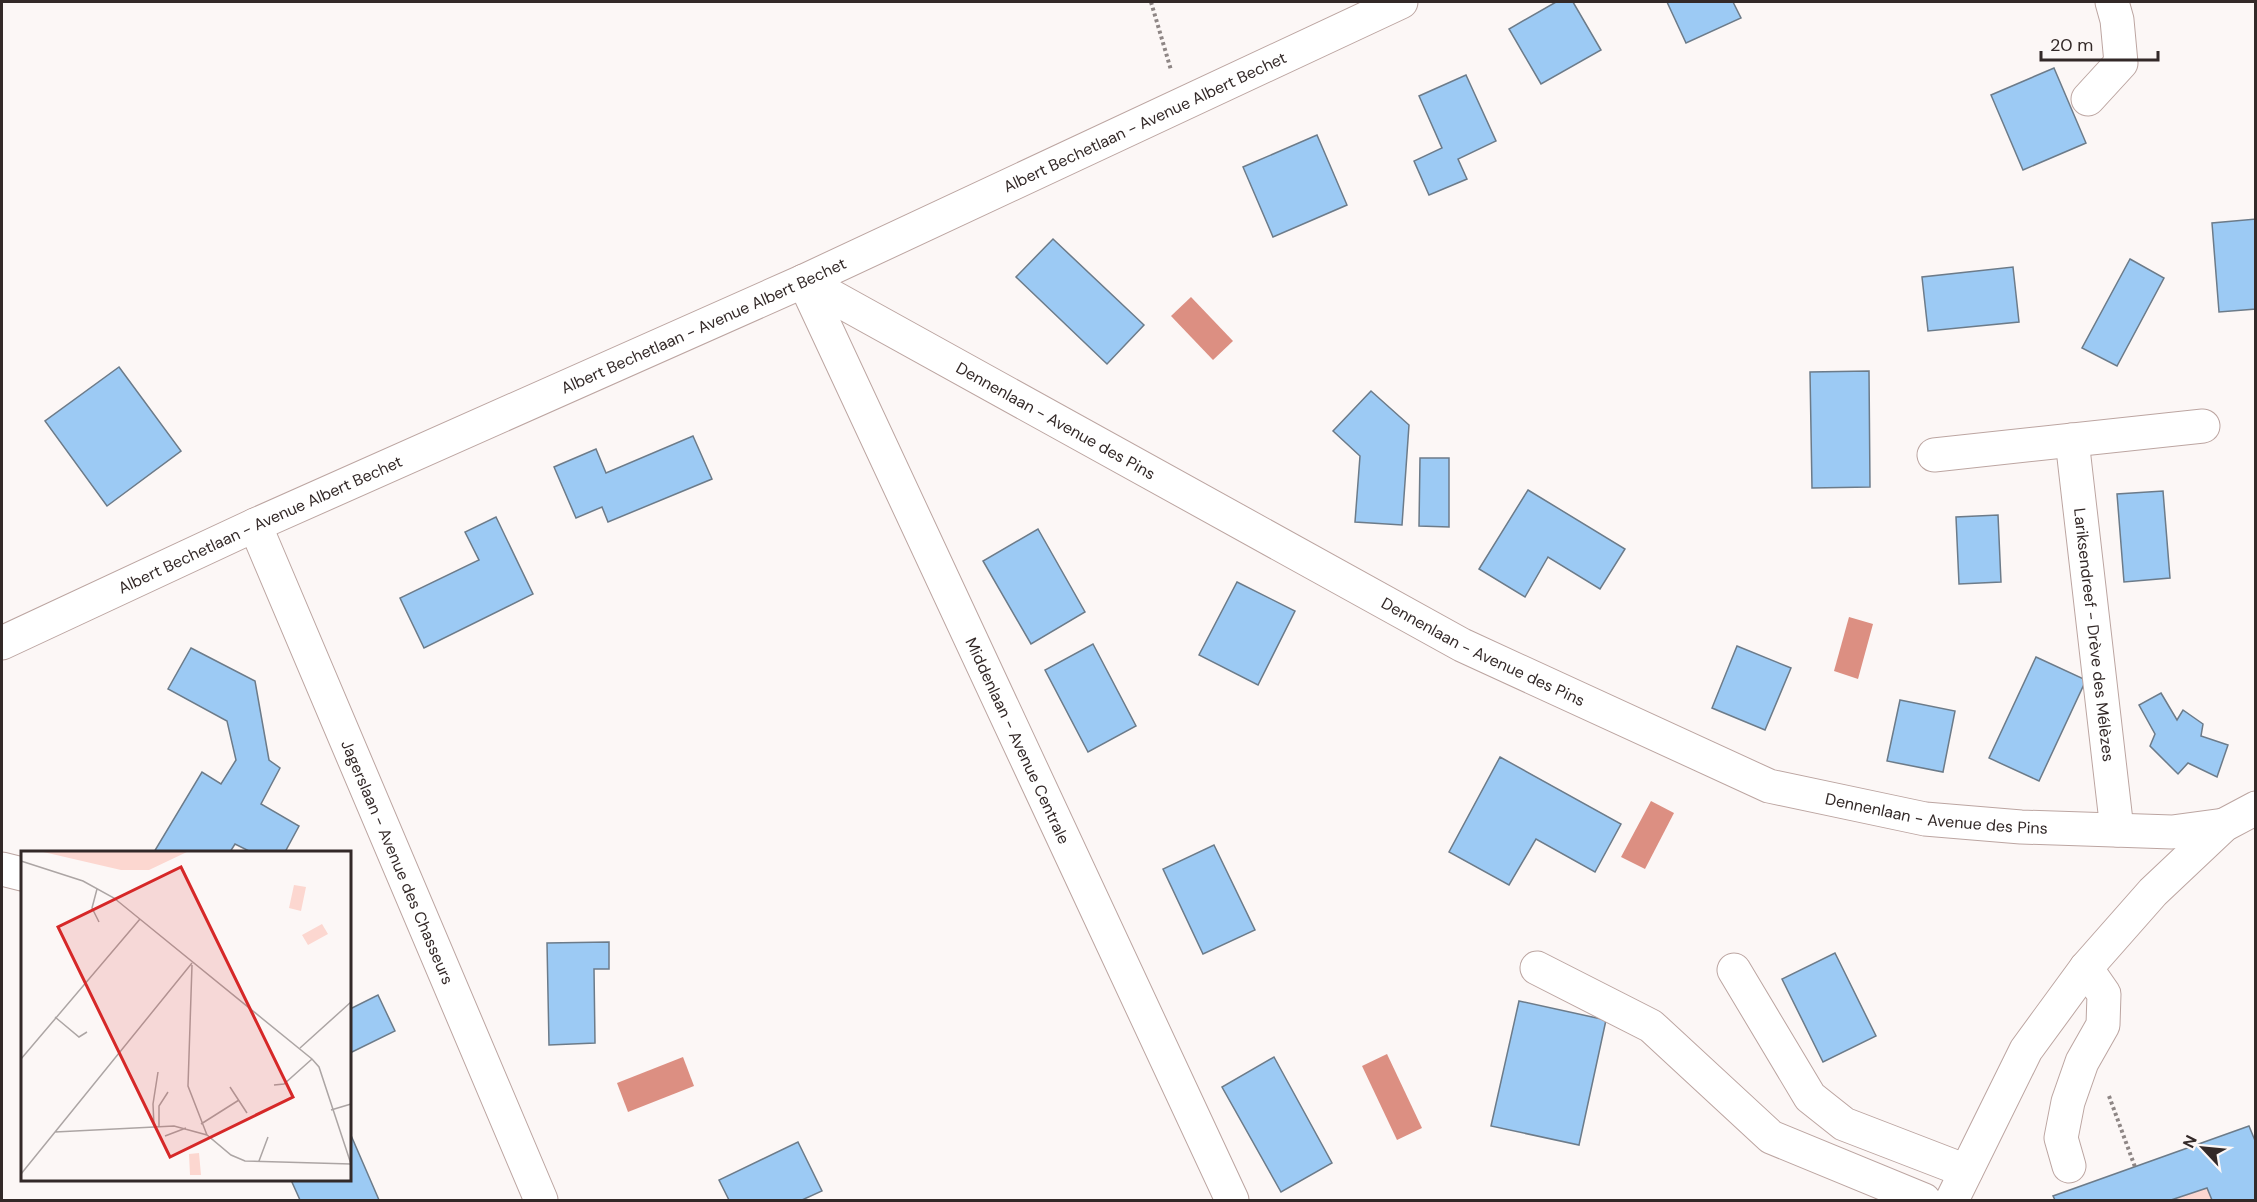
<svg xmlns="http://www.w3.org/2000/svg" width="2257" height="1202" viewBox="0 0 2257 1202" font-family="'DM Sans',sans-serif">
<rect width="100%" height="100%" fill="#fcf7f6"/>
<path fill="#fcd7d0" d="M 2207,1188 L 2212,1200 L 2171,1200 Z"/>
<g fill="#dc8f82">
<path d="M 1191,297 L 1233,341 L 1213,360 L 1171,316 Z"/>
<path d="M 1849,617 L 1873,624 L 1858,679 L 1834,671 Z"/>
<path d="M 1651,801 L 1674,813 L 1645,869 L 1621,857 Z"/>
<path d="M 1387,1054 L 1422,1128 L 1397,1140 L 1362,1066 Z"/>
<path d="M 683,1057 L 694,1086 L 628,1112 L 617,1083 Z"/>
</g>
<g fill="#9ccaf4" stroke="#6c7b89" stroke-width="1.5">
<path d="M 1556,2 L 1573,2 L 1601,50 L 1541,84 L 1509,29 Z"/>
<path d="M 1667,2 L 1733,2 L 1741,18 L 1686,43 Z"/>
<path d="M 2054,68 L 2086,143 L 2023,170 L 1991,95 Z"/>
<path d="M 1466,75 L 1496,141 L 1458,159 L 1467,179 L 1429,195 L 1414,161 L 1442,148 L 1419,96 Z"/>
<path d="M 1317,135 L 1347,205 L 1273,237 L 1243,167 Z"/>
<path d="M 2256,219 L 2256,309 L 2219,312 L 2212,223 Z"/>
<path d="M 1053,239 L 1144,325 L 1107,364 L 1016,277 Z"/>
<path d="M 2130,259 L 2164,278 L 2117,366 L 2082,348 Z"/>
<path d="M 2013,267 L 2019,322 L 1928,331 L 1922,277 Z"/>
<path d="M 119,367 L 181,451 L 107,506 L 45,421 Z"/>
<path d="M 1869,371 L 1870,487 L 1812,488 L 1810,372 Z"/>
<path d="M 1371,391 L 1409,425 L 1402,525 L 1355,522 L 1360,456 L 1333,431 Z"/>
<path d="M 693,436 L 712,479 L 608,522 L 602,507 L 576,518 L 554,467 L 596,449 L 606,473 Z"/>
<path d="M 1420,458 L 1449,458 L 1449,527 L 1419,526 Z"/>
<path d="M 1528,490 L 1625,549 L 1600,589 L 1548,557 L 1525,597 L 1479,569 Z"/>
<path d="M 2163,491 L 2170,578 L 2124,582 L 2117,494 Z"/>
<path d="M 1998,515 L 2001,582 L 1959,584 L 1956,517 Z"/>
<path d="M 496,517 L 533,594 L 424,648 L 400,598 L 479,560 L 465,532 Z"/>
<path d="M 1038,529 L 1085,612 L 1031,644 L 983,561 Z"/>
<path d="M 1237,582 L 1295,611 L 1258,685 L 1199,655 Z"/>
<path d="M 1093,644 L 1136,726 L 1088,752 L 1045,670 Z"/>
<path d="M 1737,646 L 1791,668 L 1765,730 L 1712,708 Z"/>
<path d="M 191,648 L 255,681 L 269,760 L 280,768 L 261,804 L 299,826 L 285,852 L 251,852 L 235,844 L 230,852 L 154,852 L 202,772 L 221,784 L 236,760 L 227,721 L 168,689 Z"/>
<path d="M 2036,657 L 2086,680 L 2039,781 L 1989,758 Z"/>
<path d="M 2161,693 L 2177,720 L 2183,710 L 2203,724 L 2201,736 L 2228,745 L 2217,777 L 2188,763 L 2178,774 L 2150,746 L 2155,734 L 2139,705 Z"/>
<path d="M 1900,700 L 1955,711 L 1943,772 L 1887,761 Z"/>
<path d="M 1500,757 L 1621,824 L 1595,872 L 1536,839 L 1509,885 L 1449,852 Z"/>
<path d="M 1214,845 L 1255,930 L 1203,954 L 1163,869 Z"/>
<path d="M 609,942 L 609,969 L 594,969 L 595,1043 L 549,1045 L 547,943 Z"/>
<path d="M 1835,953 L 1876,1036 L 1823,1062 L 1782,979 Z"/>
<path d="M 378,995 L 395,1031 L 350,1053 L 350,1009 Z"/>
<path d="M 1519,1001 L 1606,1020 L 1579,1145 L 1491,1126 Z"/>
<path d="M 1274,1057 L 1332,1163 L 1281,1192 L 1222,1087 Z"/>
<path d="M 2249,1126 L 2256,1143 L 2256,1200 L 2212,1200 L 2207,1188 L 2171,1200 L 2055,1200 L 2053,1196 Z"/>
<path d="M 350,1133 L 379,1200 L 300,1200 L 291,1180 L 350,1180 Z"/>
<path d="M 798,1142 L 822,1191 L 802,1200 L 729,1200 L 719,1180 Z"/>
</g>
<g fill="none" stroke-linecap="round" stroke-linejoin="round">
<defs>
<g id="minor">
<path d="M 2088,99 L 2121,63 L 2117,20 L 2112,2"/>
<path id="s1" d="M 804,281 L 1462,645 L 1769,786 L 1925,819 L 2021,827 L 2172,832 L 2224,825"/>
<path id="s2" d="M 804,281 L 1232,1200"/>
<path id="s3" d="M 2072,440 L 2117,830"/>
<path d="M 1934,455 L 2203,426"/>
<path id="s4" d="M 255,525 L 541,1200"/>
<path id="s5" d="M 2,643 L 255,525 L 804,281 L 1401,2"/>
<path d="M 2,869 L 22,874"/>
<path d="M 1537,968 L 1651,1026 L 1771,1137 L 1924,1200"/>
<path d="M 1734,970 L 1810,1097 L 1844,1124 L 1966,1171"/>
<path d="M 2069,1166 L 2061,1138 L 2068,1102 L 2082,1062 L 2103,1025 L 2104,994 L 2086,968"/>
<path d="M 1952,1200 L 2026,1050 L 2086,968 L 2153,892 L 2224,825 L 2256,808"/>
</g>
</defs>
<use href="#minor" stroke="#bca5a1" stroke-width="35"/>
<g stroke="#8e8685" stroke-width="4" stroke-dasharray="3 3" stroke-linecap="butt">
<path d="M 1151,2 L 1171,70"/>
<path d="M 2109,1096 L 2135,1167"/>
</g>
<use href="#minor" stroke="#fff" stroke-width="33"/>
</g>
<g text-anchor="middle" stroke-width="6" stroke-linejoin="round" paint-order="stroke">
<g font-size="16" fill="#332928" stroke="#fcf7f6">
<text dy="6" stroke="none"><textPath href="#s5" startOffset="1256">Albert Bechetlaan - Avenue Albert Bechet</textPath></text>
<text dy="6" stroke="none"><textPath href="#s5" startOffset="770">Albert Bechetlaan - Avenue Albert Bechet</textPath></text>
<text dy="6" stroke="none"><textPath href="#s1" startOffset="288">Dennenlaan - Avenue des Pins</textPath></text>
<text dy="6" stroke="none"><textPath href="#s5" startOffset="284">Albert Bechetlaan - Avenue Albert Bechet</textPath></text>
<text dy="6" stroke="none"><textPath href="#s3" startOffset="196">Lariksendreef - Drève des Mélèzes</textPath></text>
<text dy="6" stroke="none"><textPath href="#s1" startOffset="774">Dennenlaan - Avenue des Pins</textPath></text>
<text dy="6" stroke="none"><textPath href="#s2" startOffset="507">Middenlaan - Avenue Centrale</textPath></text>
<text dy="6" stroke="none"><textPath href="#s1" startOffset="1260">Dennenlaan - Avenue des Pins</textPath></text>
<text dy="6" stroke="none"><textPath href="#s4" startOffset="366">Jagerslaan - Avenue des Chasseurs</textPath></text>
</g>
</g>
<g transform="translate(21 851)">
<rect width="330" height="330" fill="#fcf7f6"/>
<path d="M 18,0 L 168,0 L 128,19 L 100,19 ZM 273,34 L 285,36 L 280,60 L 268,57 ZM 301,73 L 307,83 L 287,94 L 281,84 ZM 178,302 L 180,324 L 169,324 L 168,303 Z" fill="#fcd7d0"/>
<path fill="none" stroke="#aca5a4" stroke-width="1.5" d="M 0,10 L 62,30 L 93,47 L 291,208 L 298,216 L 330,313M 76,38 L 71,57 L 78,71M 171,114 L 167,235 L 186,284M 34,166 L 58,186 L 66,181M 279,197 L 330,151M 0,208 L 119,68M 253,234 L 263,233 L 291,208M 209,236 L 226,262M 310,259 L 330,253M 180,273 L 218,249M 133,275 L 132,253 L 137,221M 138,275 L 138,255 L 147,241M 34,281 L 153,275 L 186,284 L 210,304 L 224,310 L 330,313M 144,285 L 165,277M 238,310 L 247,286M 0,323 L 171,112"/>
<path fill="#d62828" fill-opacity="0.15" stroke="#d62828" stroke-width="3" d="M 160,16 L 272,246 L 149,306 L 37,76 Z"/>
<rect width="330" height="330" fill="none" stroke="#332928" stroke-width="3"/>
</g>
<rect width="2257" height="1202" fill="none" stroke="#332928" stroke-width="6"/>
<g transform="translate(2203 1148) rotate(296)" stroke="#fcf7f6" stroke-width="4.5" paint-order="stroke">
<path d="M0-4.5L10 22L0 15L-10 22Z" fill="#332928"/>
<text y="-9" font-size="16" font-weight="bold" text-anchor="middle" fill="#332928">N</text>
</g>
<path d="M2041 51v9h117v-9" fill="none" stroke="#332928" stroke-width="3"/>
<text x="2050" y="51" font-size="18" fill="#332928" stroke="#fcf7f6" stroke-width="4.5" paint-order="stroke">20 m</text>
</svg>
